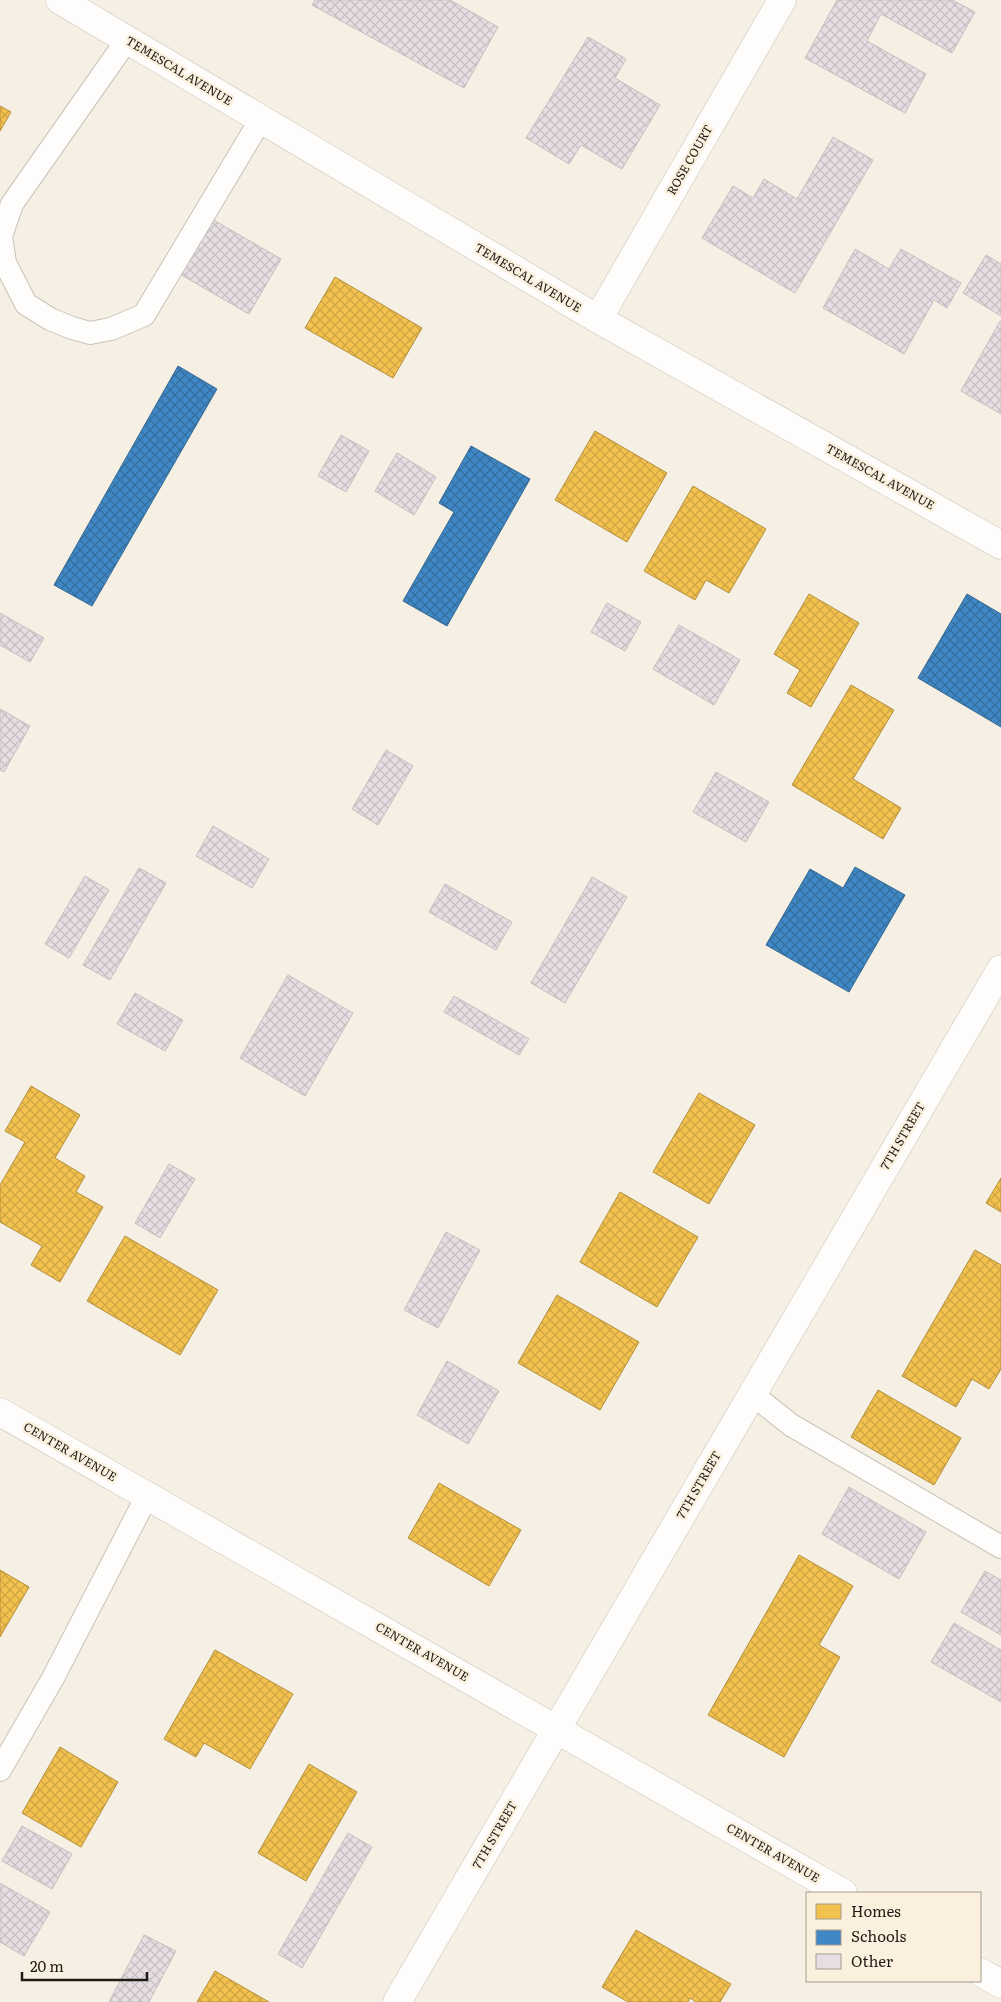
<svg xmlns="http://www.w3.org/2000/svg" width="1001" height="2002" viewBox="0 0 1001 2002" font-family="Literata,serif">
<defs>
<pattern id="homes-cross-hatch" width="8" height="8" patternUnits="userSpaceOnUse" patternTransform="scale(1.25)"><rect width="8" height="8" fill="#f2c14e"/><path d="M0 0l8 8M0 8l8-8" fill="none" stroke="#cfa543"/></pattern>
<pattern id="schools-cross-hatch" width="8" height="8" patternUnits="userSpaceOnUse" patternTransform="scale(1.25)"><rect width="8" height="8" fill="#3f88c5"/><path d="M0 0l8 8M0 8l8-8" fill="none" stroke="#346e9f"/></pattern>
<pattern id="building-cross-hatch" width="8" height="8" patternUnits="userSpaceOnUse" patternTransform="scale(1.25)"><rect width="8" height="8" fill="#e6dee3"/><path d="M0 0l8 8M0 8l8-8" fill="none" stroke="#c5bec2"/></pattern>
</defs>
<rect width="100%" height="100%" fill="#f5efe4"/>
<g fill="url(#homes-cross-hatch)" stroke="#b3903d">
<path d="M 0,106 L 11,112 L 0,131 Z"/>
<path d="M 335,277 L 422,328 L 393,378 L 305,328 Z"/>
<path d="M 595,431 L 667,473 L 627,542 L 555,500 Z"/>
<path d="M 693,486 L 766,529 L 729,593 L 706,580 L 695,600 L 644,571 Z"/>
<path d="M 809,594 L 859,623 L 811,707 L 787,693 L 800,670 L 774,654 Z"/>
<path d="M 851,685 L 894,710 L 853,779 L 901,808 L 883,839 L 792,785 Z"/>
<path d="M 31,1086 L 80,1115 L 55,1158 L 85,1176 L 76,1192 L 103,1207 L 60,1282 L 31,1265 L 42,1246 L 0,1222 L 0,1185 L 25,1142 L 5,1131 Z"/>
<path d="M 699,1093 L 755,1125 L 709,1204 L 653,1172 Z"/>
<path d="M 1001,1178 L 1001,1212 L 986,1203 Z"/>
<path d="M 620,1192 L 698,1237 L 657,1307 L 580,1262 Z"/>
<path d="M 125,1236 L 218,1290 L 180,1355 L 87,1301 Z"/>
<path d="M 975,1250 L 1001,1265 L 1001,1369 L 989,1389 L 972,1379 L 956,1407 L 902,1376 Z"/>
<path d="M 557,1295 L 639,1342 L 600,1410 L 518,1363 Z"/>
<path d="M 878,1390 L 961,1438 L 934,1485 L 851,1437 Z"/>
<path d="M 439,1483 L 521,1530 L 489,1586 L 408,1538 Z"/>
<path d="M 799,1555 L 853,1586 L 819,1645 L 840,1657 L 784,1757 L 708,1715 Z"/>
<path d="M 0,1570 L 29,1587 L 0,1637 Z"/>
<path d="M 215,1650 L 293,1694 L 250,1769 L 204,1743 L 196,1757 L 164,1739 Z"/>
<path d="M 60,1747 L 118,1782 L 81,1847 L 22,1813 Z"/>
<path d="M 309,1764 L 357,1792 L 306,1881 L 258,1853 Z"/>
<path d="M 636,1930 L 731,1984 L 720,2002 L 696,2002 L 690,1998 L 688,2002 L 628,2002 L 602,1987 Z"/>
<path d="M 215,1971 L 269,2002 L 197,2002 Z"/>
</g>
<g fill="url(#schools-cross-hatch)" stroke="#356890">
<path d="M 178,366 L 217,389 L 92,606 L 54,585 Z"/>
<path d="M 471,446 L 530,479 L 447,626 L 403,601 L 454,512 L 439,503 Z"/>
<path d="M 967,594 L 1001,614 L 1001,727 L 918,678 Z"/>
<path d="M 855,867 L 905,895 L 849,992 L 766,945 L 810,869 L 843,888 Z"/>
</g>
<g fill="url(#building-cross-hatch)" stroke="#c5c0bf">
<path d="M 315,0 L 450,0 L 498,27 L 464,88 L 312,5 Z"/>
<path d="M 837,0 L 952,0 L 975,12 L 952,53 L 881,14 L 867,41 L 926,74 L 905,113 L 805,58 Z"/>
<path d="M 588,37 L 626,59 L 615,78 L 660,105 L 622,169 L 581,145 L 569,164 L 526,138 Z"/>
<path d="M 833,137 L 873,160 L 795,293 L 702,238 L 733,186 L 753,198 L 764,179 L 797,199 Z"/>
<path d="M 210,218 L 281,259 L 249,314 L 178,273 Z"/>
<path d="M 855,249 L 889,269 L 901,249 L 961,283 L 947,308 L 934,300 L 904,354 L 823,308 Z"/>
<path d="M 986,255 L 1001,264 L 1001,316 L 963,293 Z"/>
<path d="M 1000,321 L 1001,322 L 1001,414 L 961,391 Z"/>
<path d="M 341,435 L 369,451 L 346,492 L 318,476 Z"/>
<path d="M 397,453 L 436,477 L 414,515 L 375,491 Z"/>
<path d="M 607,603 L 641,622 L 625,651 L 591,632 Z"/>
<path d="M 0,613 L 44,638 L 30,662 L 0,645 Z"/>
<path d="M 679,625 L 740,660 L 714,705 L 653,669 Z"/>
<path d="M 0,709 L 30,726 L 4,772 L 0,770 Z"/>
<path d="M 386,750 L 413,766 L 378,825 L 352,809 Z"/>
<path d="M 716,772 L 769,802 L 746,842 L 693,812 Z"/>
<path d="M 213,826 L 269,859 L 252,888 L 196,856 Z"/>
<path d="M 139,868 L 166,883 L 110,980 L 83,965 Z"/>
<path d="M 85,876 L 109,890 L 69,958 L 45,944 Z"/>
<path d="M 592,877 L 627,897 L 565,1003 L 531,983 Z"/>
<path d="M 445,884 L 512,922 L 496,950 L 429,912 Z"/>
<path d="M 288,975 L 353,1013 L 305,1096 L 240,1058 Z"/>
<path d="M 135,993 L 183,1020 L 165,1051 L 117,1024 Z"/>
<path d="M 454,996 L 529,1039 L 519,1055 L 444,1012 Z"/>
<path d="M 169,1164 L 195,1179 L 160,1238 L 135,1223 Z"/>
<path d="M 446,1232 L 480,1250 L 438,1328 L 404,1310 Z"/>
<path d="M 447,1361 L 499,1391 L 468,1444 L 417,1415 Z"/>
<path d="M 849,1487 L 926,1532 L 899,1579 L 822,1534 Z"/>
<path d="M 985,1571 L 1001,1580 L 1001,1635 L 961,1612 Z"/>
<path d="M 954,1623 L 1001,1650 L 1001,1702 L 931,1662 Z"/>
<path d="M 22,1826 L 72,1854 L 52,1889 L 2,1861 Z"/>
<path d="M 348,1833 L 372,1847 L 302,1968 L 278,1954 Z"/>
<path d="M 0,1883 L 50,1912 L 24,1956 L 0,1942 Z"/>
<path d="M 144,1935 L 176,1951 L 149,2002 L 109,2002 Z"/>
</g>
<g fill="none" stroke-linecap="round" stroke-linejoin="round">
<defs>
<g id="service">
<path d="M 127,40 L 12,204 L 1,236 L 5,263 L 26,304 L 50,319 L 72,328 L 90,333 L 111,329 L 144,315 L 261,119"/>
<path d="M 752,1394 L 791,1425 L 1001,1547"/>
<path d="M 0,1770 L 53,1678 L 147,1496"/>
</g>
<g id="minor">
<path d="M 60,0 L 598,319 L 1001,545"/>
<path d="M 598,319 L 782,0"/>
<path d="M 0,1412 L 843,1893"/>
<path d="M 980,1972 L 1001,1984"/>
<path d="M 397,2002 L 1001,969"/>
</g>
</defs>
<use href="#service" stroke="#c8c4bb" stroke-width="24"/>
<use href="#minor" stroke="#c8c4bb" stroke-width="29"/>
<use href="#service" stroke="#fefdfb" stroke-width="22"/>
<use href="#minor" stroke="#fefdfb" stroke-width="28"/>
</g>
<g text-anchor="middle" stroke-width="5" stroke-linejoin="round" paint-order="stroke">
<g font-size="12" fill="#1f1c15" stroke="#fbf0de">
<text transform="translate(179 71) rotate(31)" y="4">TEMESCAL AVENUE</text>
<text transform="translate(690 160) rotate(-60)" y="4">ROSE COURT</text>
<text transform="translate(528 278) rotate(31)" y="4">TEMESCAL AVENUE</text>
<text transform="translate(880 477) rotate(29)" y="4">TEMESCAL AVENUE</text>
<text transform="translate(903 1136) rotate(-60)" y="4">7TH STREET</text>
<text transform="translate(70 1452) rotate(30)" y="4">CENTER AVENUE</text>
<text transform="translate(699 1485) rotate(-60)" y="4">7TH STREET</text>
<text transform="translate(422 1652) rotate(30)" y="4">CENTER AVENUE</text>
<text transform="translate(495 1835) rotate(-60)" y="4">7TH STREET</text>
<text transform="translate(773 1853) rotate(30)" y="4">CENTER AVENUE</text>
</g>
</g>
<rect x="806" y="1892" width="175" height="90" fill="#fbf0de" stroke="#a39b8e"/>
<rect x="816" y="1904" width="25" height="15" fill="#f2c14e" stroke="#a39b8e"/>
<text x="851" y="1917" font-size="15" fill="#1f1c15">Homes</text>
<rect x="816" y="1930" width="25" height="15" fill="#3f88c5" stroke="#a39b8e"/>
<text x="851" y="1942" font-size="15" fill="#1f1c15">Schools</text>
<rect x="816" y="1954" width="25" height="15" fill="#e6dee3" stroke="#a39b8e"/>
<text x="851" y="1967" font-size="15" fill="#1f1c15">Other</text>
<path d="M22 1972v8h125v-8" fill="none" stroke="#1f1c15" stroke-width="2.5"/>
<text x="30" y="1972" font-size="15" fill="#1f1c15" stroke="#fbf0de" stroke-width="4" paint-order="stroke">20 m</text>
</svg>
